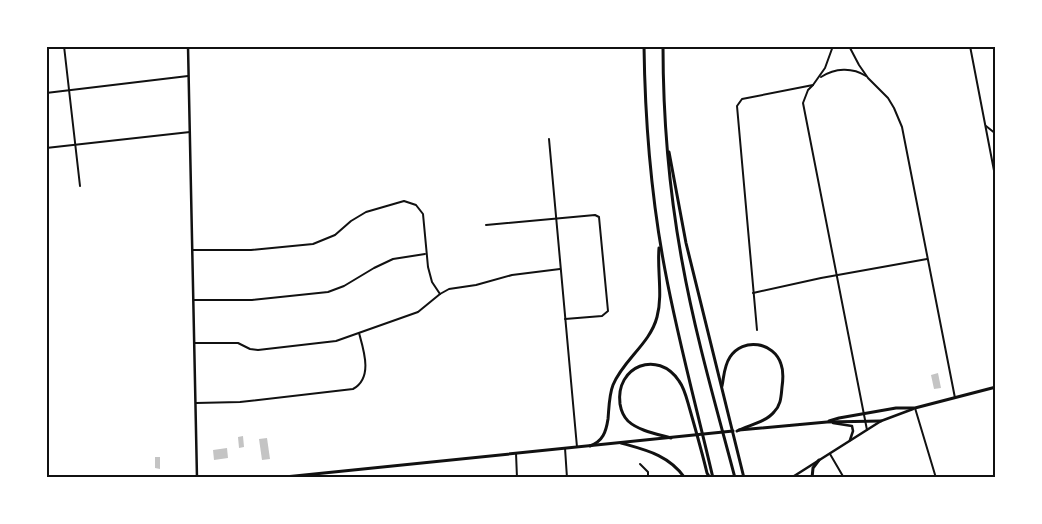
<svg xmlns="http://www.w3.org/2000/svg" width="1042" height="524" viewBox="0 0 1042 524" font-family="'Source Sans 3',sans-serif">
<rect width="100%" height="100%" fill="#fff"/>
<g fill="#c4c4c4">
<path d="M 938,373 L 941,388 L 934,389 L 931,375 Z"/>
<path d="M 243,436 L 244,447 L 239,448 L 238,437 Z"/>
<path d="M 267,438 L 270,459 L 262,460 L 259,439 Z"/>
<path d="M 227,448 L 228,458 L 214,460 L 213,450 Z"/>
<path d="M 155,457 L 160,457 L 160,469 L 155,468 Z"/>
</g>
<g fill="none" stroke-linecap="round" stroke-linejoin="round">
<g stroke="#111" stroke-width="2">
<path d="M 64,46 L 80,186"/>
<path d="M 849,46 L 859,65 L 868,78 L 888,98 L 894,108 L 902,127 L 955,398"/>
<path d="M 970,46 L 996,181"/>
<path d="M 821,77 C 835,68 852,67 866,76"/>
<path d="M 813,85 L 808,90 L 803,103 L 867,430"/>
<path d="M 46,93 L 188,76"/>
<path d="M 986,126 L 996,134"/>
<path d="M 549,139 L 577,447"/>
<path d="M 46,148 L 190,132"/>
<path d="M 486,225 L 595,215 L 599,217 L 608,311 L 602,316 L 565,319"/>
<path d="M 193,250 L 251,250 L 313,244 L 335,235 L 351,221 L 366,212 L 404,201 L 416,205 L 423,214 L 428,267 L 432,282 L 440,294"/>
<path d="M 753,293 L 821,278 L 927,259"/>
<path d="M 194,300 L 252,300 L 328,292 L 344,286 L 374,268 L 393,259 L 425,254"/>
<path d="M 757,330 L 737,106 L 742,99 L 813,85 L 825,68 L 833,46"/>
<path d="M 195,343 L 238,343 L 250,349 L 258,350 L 336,341 L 418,312 L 440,294 L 449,289 L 476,285 L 512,275 L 560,269"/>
<path d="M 196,403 L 240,402 L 353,389 C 373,378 364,351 359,333"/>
<path d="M 915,408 L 936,478"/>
<path d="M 565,448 L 567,478"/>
<path d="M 516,453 L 517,478"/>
<path d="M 830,454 L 844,478"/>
<path d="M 640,464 L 648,472 L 648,478"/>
<path d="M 987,478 L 996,475"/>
</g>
<g stroke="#111" stroke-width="2.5">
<path d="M 188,46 L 197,478"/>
<path d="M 833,423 L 852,426 L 853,431 L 850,440"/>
<path d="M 791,478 L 881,421 L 913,409"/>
</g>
<g stroke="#111" stroke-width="3">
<path d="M 829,421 L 839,418 L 896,408 L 915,408 L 996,387"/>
<path d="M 739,430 L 827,422 L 881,421"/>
<path d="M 275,478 L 733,431"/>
</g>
<g stroke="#111" stroke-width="3">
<path d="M 644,46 C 645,121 651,196 665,270 C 678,340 697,409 713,478"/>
<path d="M 663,46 C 663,118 669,190 682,261 C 695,334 716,406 735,478"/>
<path d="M 669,152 L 686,243 L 744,478"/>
<path d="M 722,386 C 724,376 724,366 730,357 C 743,337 774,342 781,364 C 784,372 783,380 782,387 C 781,397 781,405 774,412 C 766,422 749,425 737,431"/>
<path d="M 671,438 C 657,434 639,431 628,421 C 624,417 621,410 620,404 C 615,366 658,349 679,381 C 685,389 687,400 690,410 C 696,431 702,452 707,473 L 710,478"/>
<path d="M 621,443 C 646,450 669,455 685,478"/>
<path d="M 590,446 C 603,441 606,432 608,419 C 609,408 609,395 613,385 C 623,360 650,344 657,317 C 663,295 657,271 659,248"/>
<path d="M 812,478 L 813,468 L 819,460"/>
</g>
</g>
<rect width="1042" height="524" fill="none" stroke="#ffffff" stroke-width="95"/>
<rect x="48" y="48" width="946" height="428" fill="none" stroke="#111" stroke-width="2"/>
</svg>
